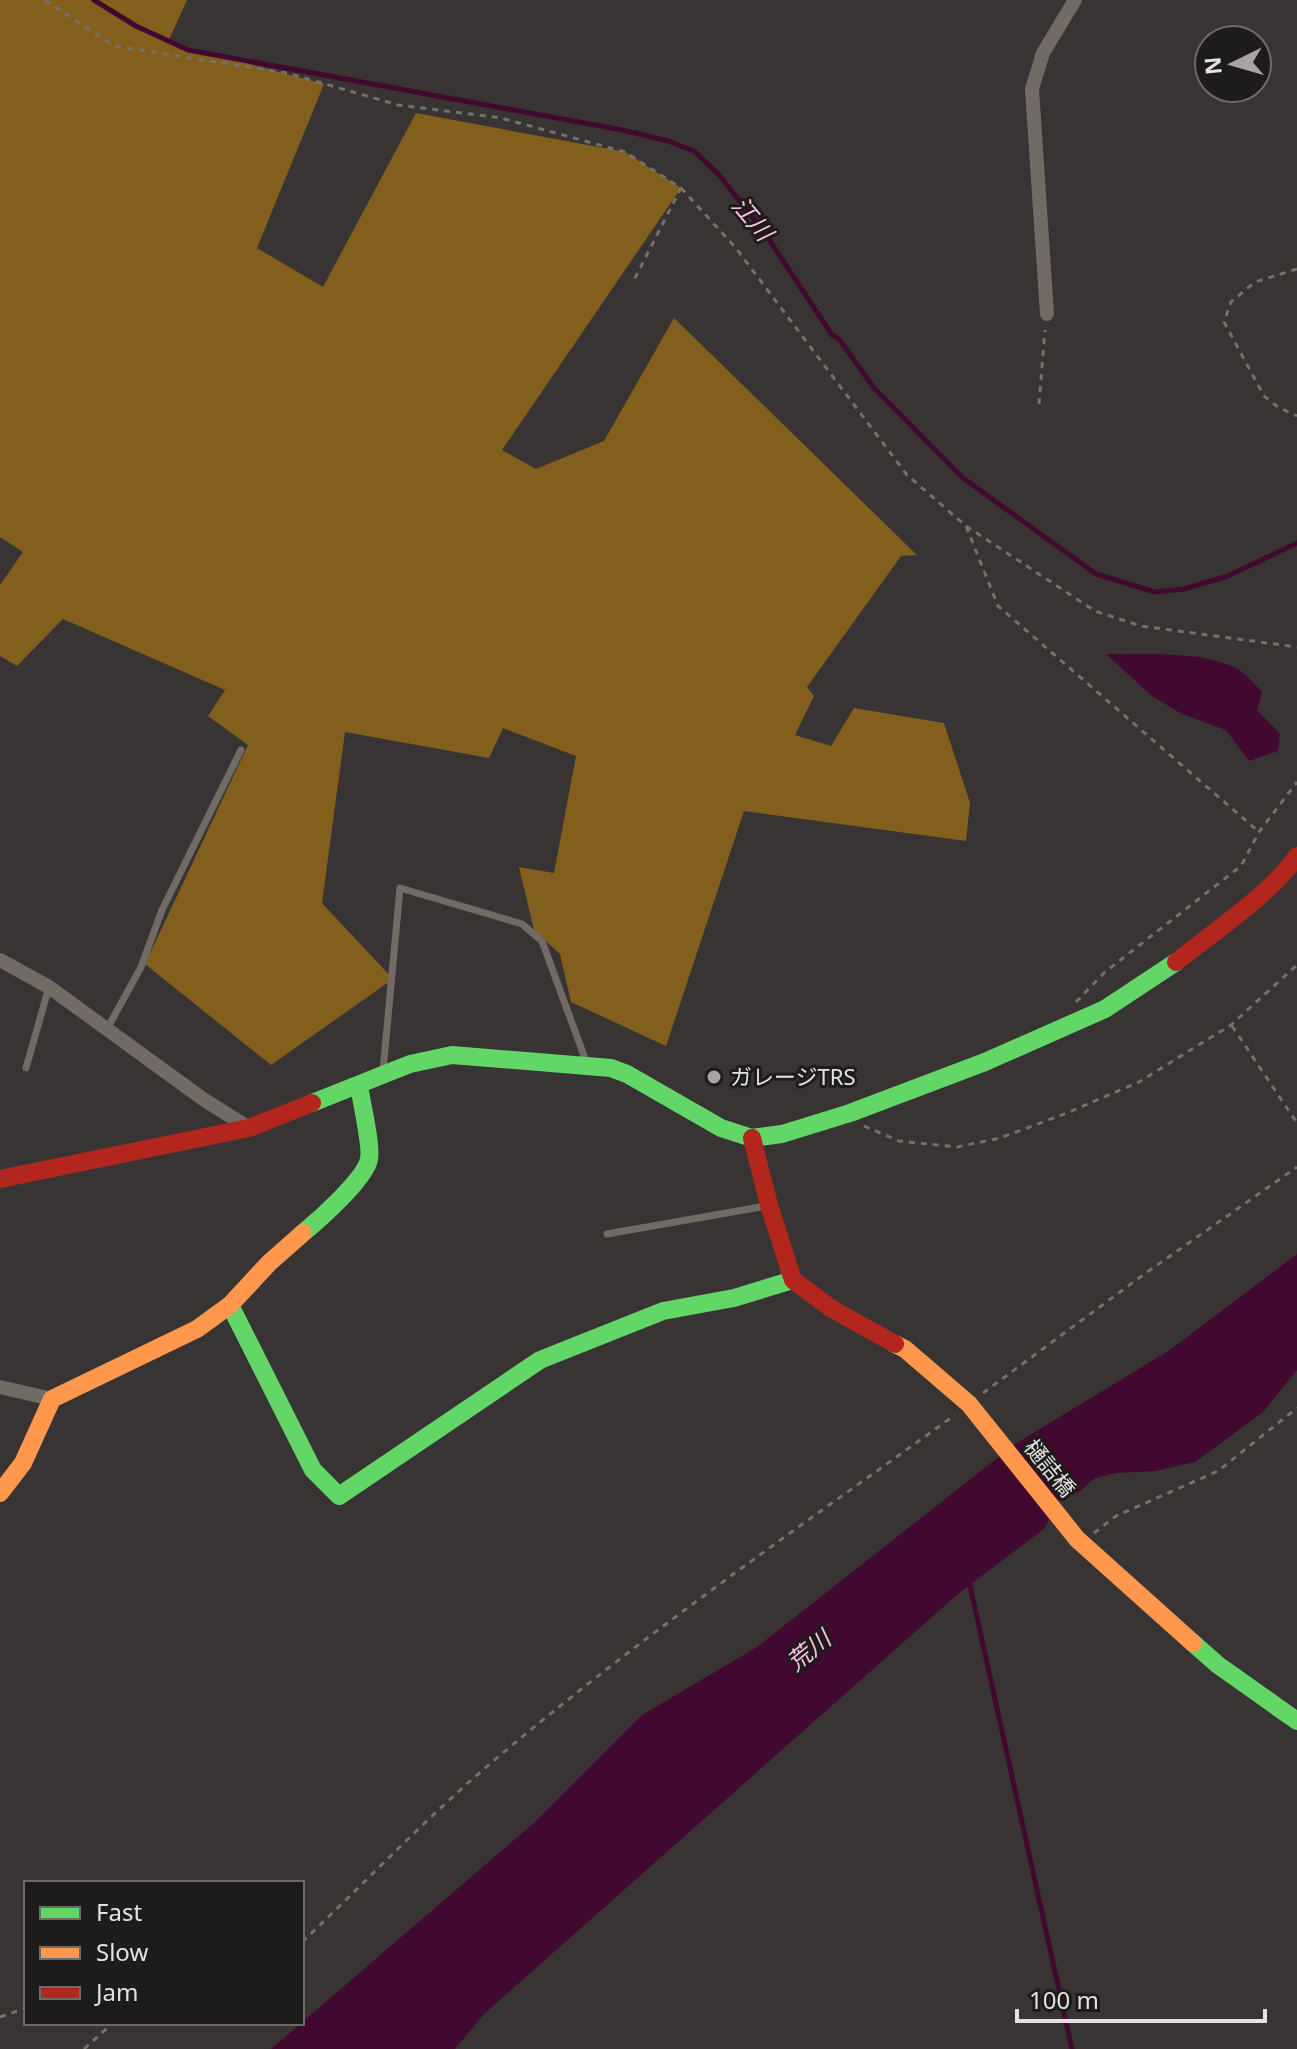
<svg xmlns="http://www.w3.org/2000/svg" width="1297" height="2049" viewBox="0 0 1297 2049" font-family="'Noto Sans','Noto Sans JP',sans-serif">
<rect width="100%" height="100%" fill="#383433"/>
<path fill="#825f1c" d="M 0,0 L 187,0 L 168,42 L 324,84 L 257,248 L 323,287 L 416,113 L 625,152 L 681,188 L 502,450 L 536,469 L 604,441 L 674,318 L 917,555 L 901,556 L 807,687 L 814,696 L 795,735 L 831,746 L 854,708 L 944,723 L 970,803 L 966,841 L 744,811 L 666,1046 L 571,1002 L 560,954 L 534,930 L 519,867 L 554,873 L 576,756 L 503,728 L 489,758 L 345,732 L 322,903 L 393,979 L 271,1065 L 145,964 L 248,745 L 208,716 L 225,690 L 63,619 L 17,666 L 0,656 L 0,585 L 23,552 L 0,537 Z"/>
<g fill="#410830">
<path d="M 1106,654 C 1145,655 1204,650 1239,670 C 1247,675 1255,685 1262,692 L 1257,710 L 1280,734 L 1278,751 L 1249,761 L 1226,730 L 1182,714 L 1152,696 Z"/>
<path d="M 1297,1254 L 1297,1370 L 1263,1412 L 1195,1462 L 1155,1471 L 1117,1473 L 1095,1478 L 1079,1492 L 1061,1496 L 1044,1529 L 959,1593 L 484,2014 L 455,2049 L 271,2049 L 534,1823 L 642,1715 L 757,1647 L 1015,1444 L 1170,1350 Z"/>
</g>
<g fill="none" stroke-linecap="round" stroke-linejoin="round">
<g stroke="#410830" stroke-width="5">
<path d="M 94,0 L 136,26 L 188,50 L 622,130 L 668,141 L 694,151 L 719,175 L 762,229 L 832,335 L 839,339 L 874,388 L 963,478 L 1096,574 L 1155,592 L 1184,589 L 1228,576 L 1297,543"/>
<path d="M 969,1581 L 1072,2049"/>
</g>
<g stroke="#76706c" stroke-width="3" stroke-dasharray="6 6" stroke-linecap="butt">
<path d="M 45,0 L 114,46 L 287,73 L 398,105 L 501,118 L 625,152 L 681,188 L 633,282"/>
<path d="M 681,188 L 735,247 L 907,475 L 966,526 L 998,606 L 1259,832"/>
<path d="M 1297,269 L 1255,282 L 1231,302 L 1224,322 L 1264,396 L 1278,407 L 1297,416"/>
<path d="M 1039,404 L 1045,330"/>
<path d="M 966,526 L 1095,611 L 1141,626 L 1297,647"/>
<path d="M 1076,1002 L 1105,972 L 1241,866 L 1259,832 L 1297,782"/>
<path d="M 1232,1026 L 1297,1123"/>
<path d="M 864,1126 L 899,1141 L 957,1147 L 1000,1138 L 1067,1113 L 1139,1082 L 1231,1025 L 1297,965"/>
<path d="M 983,1393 L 1143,1275 L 1297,1167"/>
<path d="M 1094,1533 L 1116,1516 L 1218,1471 L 1297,1408"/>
<path d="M 302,1942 C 365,1883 425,1819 491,1763 C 638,1638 798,1528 955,1415"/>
<path d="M 0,2017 L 26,2008"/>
<path d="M 84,2049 L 113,2023"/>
</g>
<g stroke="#726a65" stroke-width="7">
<path d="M 107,1029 L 141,967 L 162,910 L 241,750"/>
<path d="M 26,1068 L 49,987"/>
<path d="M 383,1071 L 400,888 L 522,924 L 542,941 L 587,1064"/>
<path d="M 607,1234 L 766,1206"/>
</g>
<g stroke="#726a65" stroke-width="14">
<path d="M 1047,314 L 1032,89 L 1043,53 L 1075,0"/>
<path d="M 0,960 L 49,987 L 203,1099 L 249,1128"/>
<path d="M 0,1387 L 52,1399"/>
</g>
<g stroke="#63d668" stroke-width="18">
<path d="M 312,1103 L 410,1064 L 452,1055 L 611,1068 L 627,1074 L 721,1128 L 752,1138 L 782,1134 L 850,1113 L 985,1062 L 1105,1009 L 1176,962"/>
<path d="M 303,1233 C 319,1220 366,1178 369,1159 C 372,1146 361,1101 359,1085"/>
<path d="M 230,1305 L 313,1470 L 339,1496 L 540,1360 L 663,1311 L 734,1298 L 793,1280"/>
<path d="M 1193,1643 L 1218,1665 L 1297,1721"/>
</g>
<g stroke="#ff974d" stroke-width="18">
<path d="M 895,1344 L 905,1349 L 969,1404 L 1077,1539 L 1193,1643"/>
<path d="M 0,1493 L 23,1463 L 52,1399 L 197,1329 L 230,1305 L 269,1263 L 303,1233"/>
</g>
<g stroke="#b3261e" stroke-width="18">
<path d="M 1176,962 C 1211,934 1273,892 1297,856"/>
<path d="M 752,1138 L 769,1205 L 793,1280 L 832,1309 L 895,1344"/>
<path d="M 0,1179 L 249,1128 L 312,1103"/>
</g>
</g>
<circle fill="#a8a4a3" stroke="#1e1c1b" stroke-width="3" cx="714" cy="1077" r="8"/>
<g text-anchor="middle" stroke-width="6" stroke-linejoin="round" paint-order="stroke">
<g font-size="22" fill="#e4e1e0" stroke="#1e1c1b" text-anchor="start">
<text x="730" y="1085">ガレージTRS</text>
</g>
<g font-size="22" fill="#e4e1e0" stroke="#1e1c1b">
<text transform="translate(1050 1468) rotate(51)" y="8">樋詰橋</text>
</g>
<g font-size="24" font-style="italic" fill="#fdc2e3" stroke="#1e1c1b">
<text transform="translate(752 219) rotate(50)" y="8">江川</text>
<text transform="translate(809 1651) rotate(-39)" y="8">荒川</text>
</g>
</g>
<rect x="24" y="1881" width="280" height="144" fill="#1e1c1b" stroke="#6d6b6a" stroke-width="2"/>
<rect x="40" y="1907" width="40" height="12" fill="#63d668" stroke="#6d6b6a" stroke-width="2"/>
<text x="96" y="1921" font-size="24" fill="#e4e1e0">Fast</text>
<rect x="40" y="1947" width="40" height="12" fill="#ff974d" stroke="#6d6b6a" stroke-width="2"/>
<text x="96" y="1961" font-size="24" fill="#e4e1e0">Slow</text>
<rect x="40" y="1987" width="40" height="12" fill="#b3261e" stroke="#6d6b6a" stroke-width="2"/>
<text x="96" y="2001" font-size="24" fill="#e4e1e0">Jam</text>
<g transform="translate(1233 64) rotate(265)"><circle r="38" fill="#1e1c1b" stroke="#6d6b6a" stroke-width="2"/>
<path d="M0-6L14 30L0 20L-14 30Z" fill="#a8a4a3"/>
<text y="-12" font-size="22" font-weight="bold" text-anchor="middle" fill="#e4e1e0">N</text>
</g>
<path d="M1017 2009v12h248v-12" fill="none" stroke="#e4e1e0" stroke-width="4"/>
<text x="1029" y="2009" font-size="24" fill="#e4e1e0" stroke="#1e1c1b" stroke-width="6" paint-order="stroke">100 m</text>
</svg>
